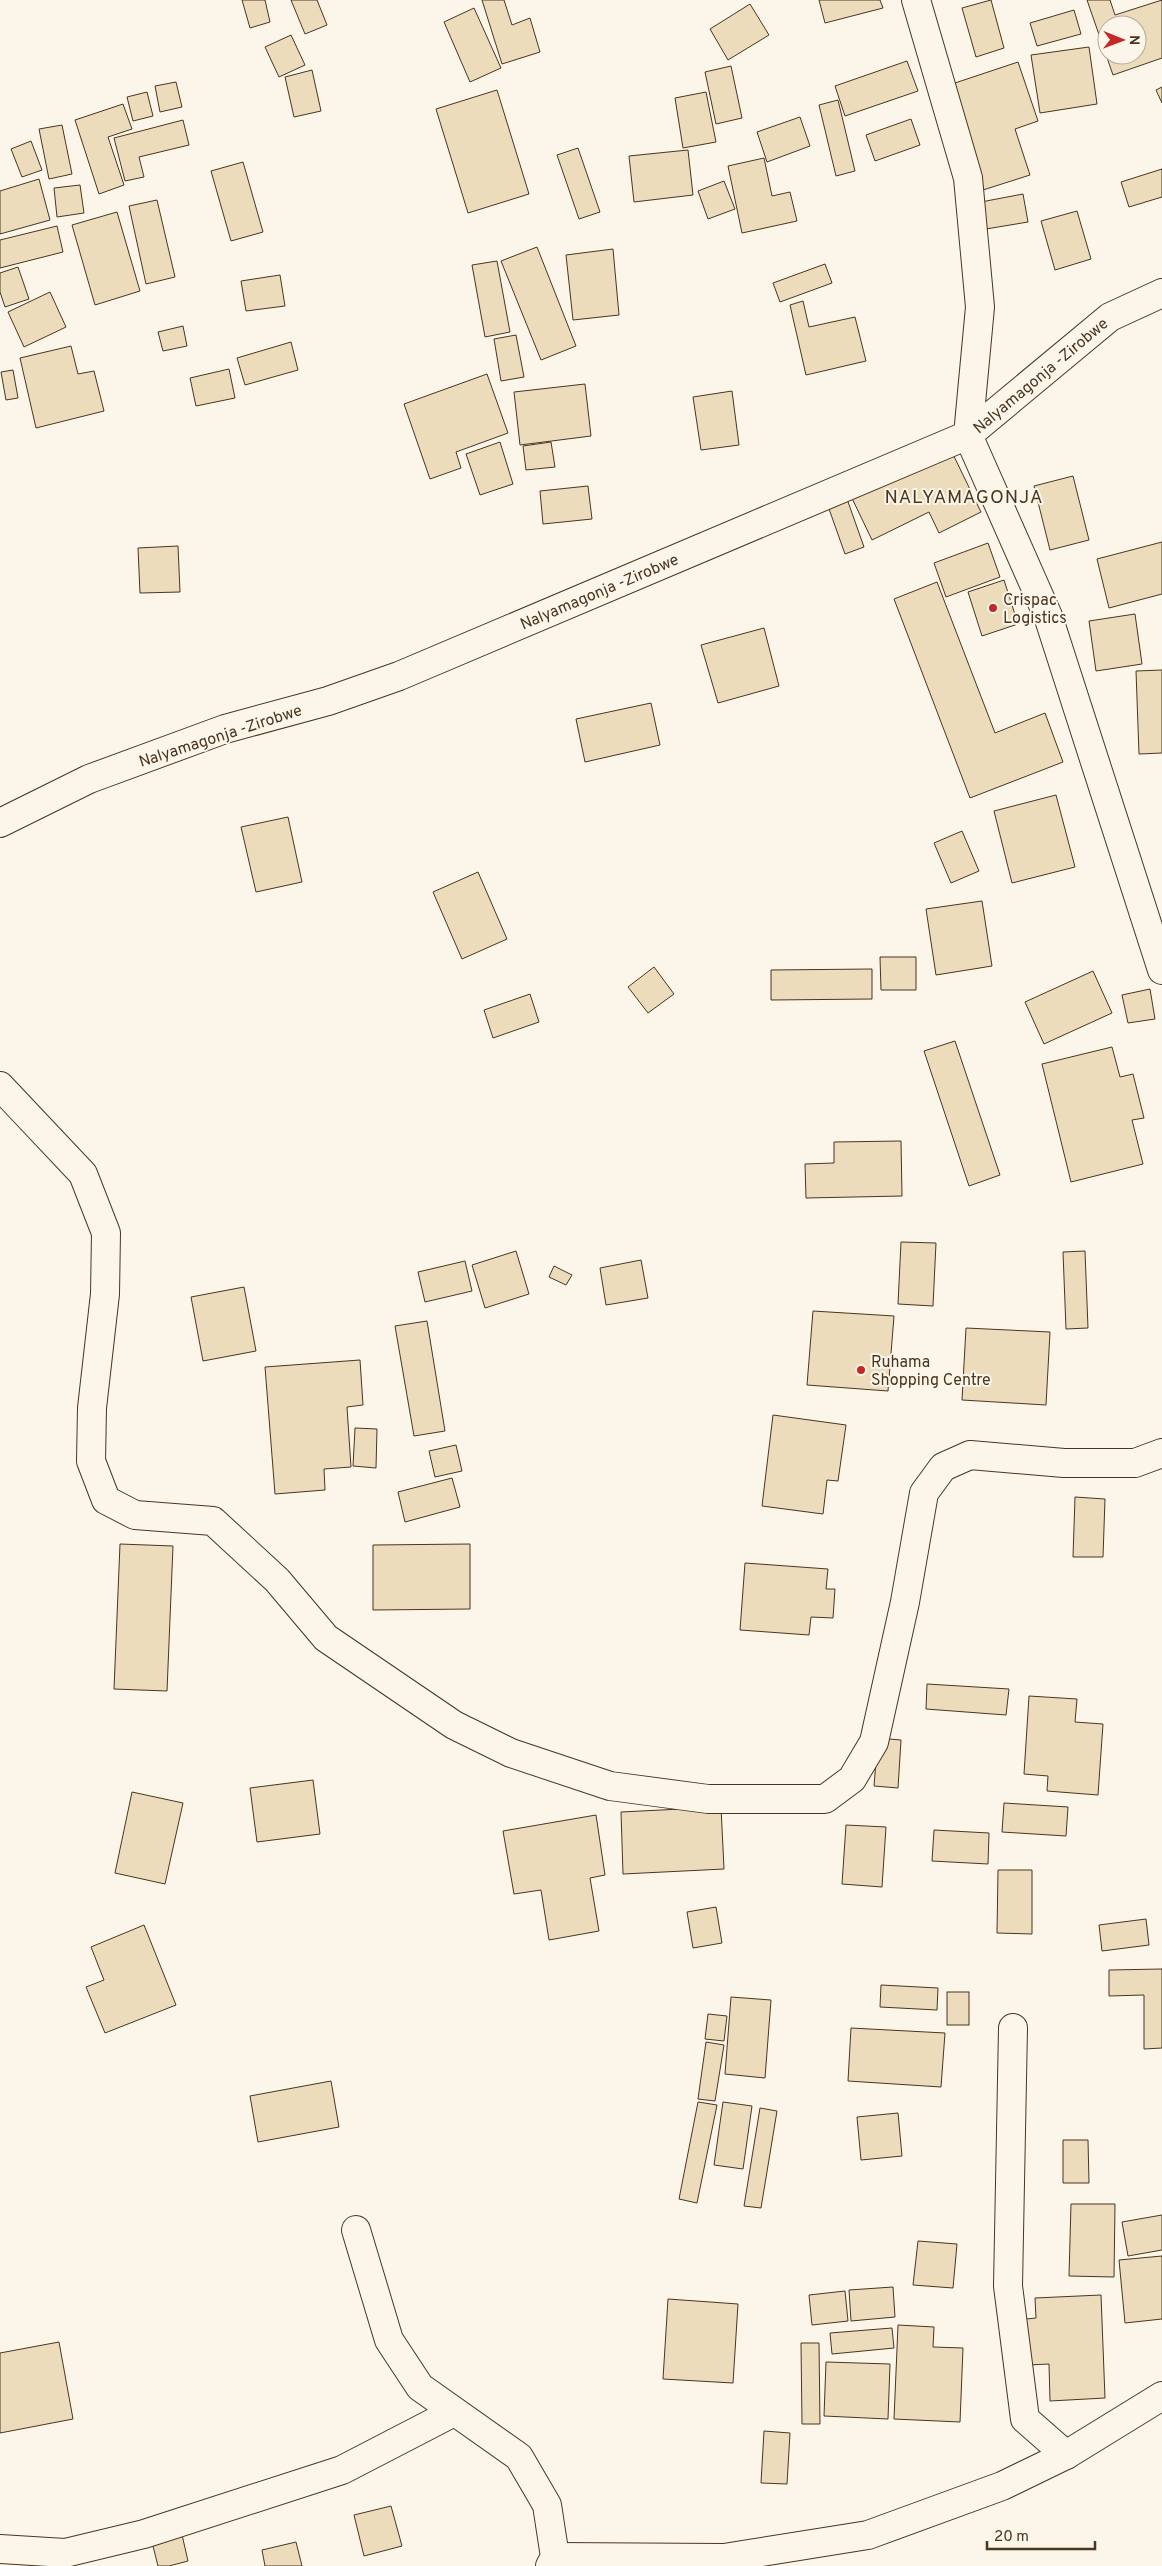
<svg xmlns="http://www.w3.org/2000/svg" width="1162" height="2566" viewBox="0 0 1162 2566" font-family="Overpass,sans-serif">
<rect width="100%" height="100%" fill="#fbf6e9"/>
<g fill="#ecdcbc" stroke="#4a3520" fill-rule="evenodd">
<path d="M 242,0 L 265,0 L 270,22 L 250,28 Z"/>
<path d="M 291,0 L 317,0 L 327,25 L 305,34 Z"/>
<path d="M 482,0 L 504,0 L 512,25 L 530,18 L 540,52 L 502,64 Z"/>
<path d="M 819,0 L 880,0 L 883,8 L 825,23 Z"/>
<path d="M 991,0 L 1004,48 L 976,57 L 962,8 Z"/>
<path d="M 1087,0 L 1110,0 L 1115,15 L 1162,0 L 1162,58 L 1113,75 ZM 1107,25 L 1137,25 L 1137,55 L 1107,55 Z"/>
<path d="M 750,4 L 769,35 L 728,60 L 710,29 Z"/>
<path d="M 474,8 L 501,68 L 470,82 L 444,22 Z"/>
<path d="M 1074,10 L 1081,34 L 1037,46 L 1030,23 Z"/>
<path d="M 291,35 L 305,65 L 279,77 L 265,47 Z"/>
<path d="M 1089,47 L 1097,104 L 1040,113 L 1031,55 Z"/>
<path d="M 907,61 L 918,91 L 845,116 L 835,86 Z"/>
<path d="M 1018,62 L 1038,121 L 1015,129 L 1030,175 L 983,190 L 949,85 Z"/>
<path d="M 731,66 L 742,118 L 716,124 L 705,72 Z"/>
<path d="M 312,70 L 321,111 L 294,117 L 285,77 Z"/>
<path d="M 176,82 L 182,107 L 160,112 L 155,86 Z"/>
<path d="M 1162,87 L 1162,103 L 1156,90 Z"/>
<path d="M 497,90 L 529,194 L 468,213 L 436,109 Z"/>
<path d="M 147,92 L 153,116 L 133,121 L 127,97 Z"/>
<path d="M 706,92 L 716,142 L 683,148 L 675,98 Z"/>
<path d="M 838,100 L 855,171 L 836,176 L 819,105 Z"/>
<path d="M 123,104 L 132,129 L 108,137 L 124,185 L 99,194 L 75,120 Z"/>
<path d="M 800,117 L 810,146 L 767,162 L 757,132 Z"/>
<path d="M 911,119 L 920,145 L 875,161 L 866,135 Z"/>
<path d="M 183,120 L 189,145 L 139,157 L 144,177 L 125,181 L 114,138 Z"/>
<path d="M 62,125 L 72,174 L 49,179 L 39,129 Z"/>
<path d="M 31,141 L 42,170 L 22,177 L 11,149 Z"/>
<path d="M 578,148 L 600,212 L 579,219 L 557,155 Z"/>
<path d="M 688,150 L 693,195 L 634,202 L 629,156 Z"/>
<path d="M 764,158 L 772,196 L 790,192 L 797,221 L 742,233 L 728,166 Z"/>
<path d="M 243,162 L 263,232 L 231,241 L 211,171 Z"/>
<path d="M 1162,169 L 1162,197 L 1129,207 L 1121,182 Z"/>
<path d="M 39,179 L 50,220 L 0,234 L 0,191 Z"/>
<path d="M 724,181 L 735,209 L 708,219 L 698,191 Z"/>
<path d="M 80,185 L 84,213 L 57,217 L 54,188 Z"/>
<path d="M 1023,194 L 1028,222 L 986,229 L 981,202 Z"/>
<path d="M 157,200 L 175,277 L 146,284 L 129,206 Z"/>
<path d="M 1077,211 L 1091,259 L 1055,270 L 1041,221 Z"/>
<path d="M 117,212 L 140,291 L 95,305 L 72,225 Z"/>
<path d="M 57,226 L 63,252 L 0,268 L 0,240 Z"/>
<path d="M 537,247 L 576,346 L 541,360 L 501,261 Z"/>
<path d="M 613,249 L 619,315 L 573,320 L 566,255 Z"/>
<path d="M 497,261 L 510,332 L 485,337 L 472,265 Z"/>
<path d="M 825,264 L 832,283 L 780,302 L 773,283 Z"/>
<path d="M 18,267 L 29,299 L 5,307 L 0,292 L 0,273 Z"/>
<path d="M 280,275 L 285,306 L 246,311 L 241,281 Z"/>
<path d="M 50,292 L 66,327 L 24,347 L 8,312 Z"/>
<path d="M 803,301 L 809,327 L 855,317 L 866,361 L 806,375 L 790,305 Z"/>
<path d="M 183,326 L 187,346 L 163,351 L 158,332 Z"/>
<path d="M 516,335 L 524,377 L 501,381 L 494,339 Z"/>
<path d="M 291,342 L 298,370 L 245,385 L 237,358 Z"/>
<path d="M 71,346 L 78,374 L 94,371 L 104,411 L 36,428 L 20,358 Z"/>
<path d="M 229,369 L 235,398 L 196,406 L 190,378 Z"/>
<path d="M 13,370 L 18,398 L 6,400 L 1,372 Z"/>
<path d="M 487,374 L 508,433 L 456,452 L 461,468 L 430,479 L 404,404 Z"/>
<path d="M 585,384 L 591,436 L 520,445 L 514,392 Z"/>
<path d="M 732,391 L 739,445 L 701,450 L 693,397 Z"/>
<path d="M 500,442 L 513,484 L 480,495 L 466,454 Z"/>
<path d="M 551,442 L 555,467 L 526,470 L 523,446 Z"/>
<path d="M 949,446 L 981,512 L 939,533 L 929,512 L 872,540 L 850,494 Z"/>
<path d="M 1073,476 L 1089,540 L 1050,550 L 1034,486 Z"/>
<path d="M 588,486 L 592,519 L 543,524 L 540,491 Z"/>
<path d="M 847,499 L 864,547 L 845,554 L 828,506 Z"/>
<path d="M 1162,542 L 1162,594 L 1109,608 L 1097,559 Z"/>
<path d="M 988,543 L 1000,577 L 946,597 L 934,563 Z"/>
<path d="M 178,546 L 180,592 L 140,593 L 138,548 Z"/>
<path d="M 1004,580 L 1018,624 L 982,636 L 968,592 Z"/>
<path d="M 937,582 L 995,733 L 1045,713 L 1063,762 L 970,798 L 894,599 Z"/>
<path d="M 1135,614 L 1142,664 L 1096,671 L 1089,621 Z"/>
<path d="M 764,628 L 779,686 L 718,703 L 701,645 Z"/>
<path d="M 1162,670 L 1162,753 L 1139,754 L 1136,671 Z"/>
<path d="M 651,703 L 660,745 L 585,762 L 576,719 Z"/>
<path d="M 1056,795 L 1075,867 L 1012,883 L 994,811 Z"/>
<path d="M 288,817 L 302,882 L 256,892 L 241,827 Z"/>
<path d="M 962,831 L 979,871 L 951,883 L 934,843 Z"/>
<path d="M 478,872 L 507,939 L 462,959 L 433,892 Z"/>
<path d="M 982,901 L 992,966 L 936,975 L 926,909 Z"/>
<path d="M 880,957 L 916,957 L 916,990 L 881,990 Z"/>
<path d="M 654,967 L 674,994 L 648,1013 L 628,987 Z"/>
<path d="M 872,969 L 872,999 L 771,1000 L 771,970 Z"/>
<path d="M 1093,971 L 1112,1013 L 1044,1044 L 1025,1002 Z"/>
<path d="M 1150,989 L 1155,1019 L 1128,1023 L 1122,995 Z"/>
<path d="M 530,994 L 539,1022 L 493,1038 L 484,1010 Z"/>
<path d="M 955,1041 L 1000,1175 L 969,1186 L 924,1051 Z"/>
<path d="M 1112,1047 L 1120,1077 L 1133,1074 L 1144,1118 L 1132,1120 L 1143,1164 L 1071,1182 L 1042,1064 Z"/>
<path d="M 901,1141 L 902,1196 L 806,1198 L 805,1164 L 834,1163 L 834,1142 Z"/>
<path d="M 901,1242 L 936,1243 L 933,1306 L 898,1304 Z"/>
<path d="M 516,1251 L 529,1294 L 485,1308 L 472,1265 Z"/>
<path d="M 1085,1251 L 1088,1328 L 1066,1329 L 1063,1252 Z"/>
<path d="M 641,1260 L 648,1298 L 606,1305 L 600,1268 Z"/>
<path d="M 465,1261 L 472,1291 L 425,1302 L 418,1272 Z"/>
<path d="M 554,1266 L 572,1275 L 566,1285 L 549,1277 Z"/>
<path d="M 244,1287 L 256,1351 L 203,1361 L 191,1297 Z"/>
<path d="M 813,1311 L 894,1316 L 888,1391 L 807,1385 Z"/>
<path d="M 427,1321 L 445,1431 L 414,1436 L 395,1326 Z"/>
<path d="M 966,1328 L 1050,1332 L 1046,1405 L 962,1400 Z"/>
<path d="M 360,1360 L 363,1405 L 347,1407 L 351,1467 L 324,1469 L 325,1490 L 275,1494 L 265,1367 Z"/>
<path d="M 773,1415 L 846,1425 L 838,1481 L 827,1480 L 823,1514 L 762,1506 Z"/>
<path d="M 355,1428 L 377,1429 L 376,1468 L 353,1466 Z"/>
<path d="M 456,1445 L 462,1471 L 435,1477 L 429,1451 Z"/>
<path d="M 452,1478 L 460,1507 L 405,1522 L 398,1492 Z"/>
<path d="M 1075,1497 L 1105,1499 L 1103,1557 L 1073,1557 Z"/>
<path d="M 120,1544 L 173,1546 L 167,1691 L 114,1689 Z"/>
<path d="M 470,1544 L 470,1609 L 373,1610 L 373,1545 Z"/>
<path d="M 745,1563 L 828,1569 L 826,1589 L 835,1589 L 833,1618 L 811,1617 L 809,1635 L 740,1630 Z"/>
<path d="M 927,1684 L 1009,1689 L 1006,1715 L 926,1709 Z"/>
<path d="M 1029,1696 L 1077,1699 L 1075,1722 L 1103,1724 L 1098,1795 L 1047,1791 L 1048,1776 L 1024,1774 Z"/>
<path d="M 878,1738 L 901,1740 L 898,1788 L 874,1786 Z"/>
<path d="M 313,1780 L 320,1834 L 257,1842 L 250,1788 Z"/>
<path d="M 132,1792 L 183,1803 L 165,1884 L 115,1873 Z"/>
<path d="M 1004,1803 L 1068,1807 L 1066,1836 L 1002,1832 Z"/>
<path d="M 721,1807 L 724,1869 L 623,1874 L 621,1812 Z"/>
<path d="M 596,1815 L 605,1875 L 590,1878 L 599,1931 L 549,1940 L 541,1890 L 514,1894 L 503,1831 Z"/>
<path d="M 846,1825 L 886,1827 L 882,1887 L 842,1884 Z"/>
<path d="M 934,1830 L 989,1833 L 988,1864 L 932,1861 Z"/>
<path d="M 998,1870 L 1032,1870 L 1032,1934 L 997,1933 Z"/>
<path d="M 716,1907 L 722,1943 L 693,1948 L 687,1912 Z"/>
<path d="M 1146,1919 L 1149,1945 L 1102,1951 L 1099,1925 Z"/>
<path d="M 144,1925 L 176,2005 L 105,2033 L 86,1987 L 104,1980 L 91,1947 Z"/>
<path d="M 1162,1969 L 1162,2048 L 1144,2049 L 1144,1995 L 1109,1996 L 1109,1970 Z"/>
<path d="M 881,1985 L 938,1988 L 937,2010 L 880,2007 Z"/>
<rect x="947" y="1992" width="22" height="33"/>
<path d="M 731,1997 L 771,2000 L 765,2078 L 725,2074 Z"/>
<path d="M 708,2014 L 727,2016 L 724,2041 L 705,2039 Z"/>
<path d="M 851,2028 L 945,2033 L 941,2087 L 848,2081 Z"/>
<path d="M 706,2042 L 724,2045 L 715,2101 L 698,2099 Z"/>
<path d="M 331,2081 L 339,2127 L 258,2142 L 250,2096 Z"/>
<path d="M 698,2102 L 717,2105 L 697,2203 L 679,2199 Z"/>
<path d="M 723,2102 L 752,2106 L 743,2169 L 714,2165 Z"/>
<path d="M 760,2108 L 777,2111 L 761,2208 L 744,2206 Z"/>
<path d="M 898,2113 L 902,2156 L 861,2160 L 857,2117 Z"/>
<path d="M 1063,2140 L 1088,2140 L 1089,2183 L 1063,2183 Z"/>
<path d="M 1071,2204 L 1115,2204 L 1114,2277 L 1069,2276 Z"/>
<path d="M 1162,2215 L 1162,2250 L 1128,2256 L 1122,2222 Z"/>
<path d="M 918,2241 L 957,2244 L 953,2288 L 913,2285 Z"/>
<path d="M 1162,2256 L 1162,2319 L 1125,2323 L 1119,2260 Z"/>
<path d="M 893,2287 L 895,2317 L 851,2321 L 849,2290 Z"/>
<path d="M 845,2291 L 848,2321 L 812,2325 L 809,2295 Z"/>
<path d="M 1101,2295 L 1105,2398 L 1050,2401 L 1049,2364 L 1028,2365 L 1026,2319 L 1036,2318 L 1035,2298 Z"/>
<path d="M 668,2299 L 738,2304 L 733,2383 L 663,2379 Z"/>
<path d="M 898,2325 L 934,2327 L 933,2347 L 963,2348 L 960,2422 L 894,2419 Z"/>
<path d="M 892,2328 L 894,2348 L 832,2354 L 830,2333 Z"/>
<path d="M 59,2342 L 73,2419 L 0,2433 L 0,2353 Z"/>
<path d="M 801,2343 L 819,2343 L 820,2424 L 802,2424 Z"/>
<path d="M 826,2362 L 890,2364 L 888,2419 L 824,2416 Z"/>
<path d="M 764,2431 L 790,2433 L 787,2484 L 761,2483 Z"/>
<path d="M 391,2506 L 402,2546 L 364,2556 L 354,2515 Z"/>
<path d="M 180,2526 L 188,2561 L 169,2566 L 158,2566 L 150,2534 Z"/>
<path d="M 296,2542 L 302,2566 L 265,2566 L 262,2550 Z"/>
</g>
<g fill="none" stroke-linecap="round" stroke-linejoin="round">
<defs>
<g id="minor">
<path d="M 916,0 L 968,178 L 980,307 L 968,435 L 1048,616 L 1162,970"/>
<path d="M 0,823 L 89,779 L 225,729 L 328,701 L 399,676 L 968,435 L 1110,317 L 1162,293"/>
<path d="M 0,1086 L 83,1174 L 106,1233 L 105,1294 L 92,1408 L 91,1461 L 106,1500 L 135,1515 L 213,1521 L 277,1580 L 326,1638 L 454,1725 L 511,1753 L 610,1786 L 708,1799 L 825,1799 L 852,1779 L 874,1742 L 905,1602 L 924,1493 L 943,1467 L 970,1455 L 1064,1463 L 1135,1463 L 1162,1453"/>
<path d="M 1013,2028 L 1008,2286 L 1025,2419 L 1066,2455"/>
<path d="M 356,2230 L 389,2340 L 420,2387 L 519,2457 L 547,2505 L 555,2557 L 550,2566"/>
<path d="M 0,2549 L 65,2553 L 144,2534 L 342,2470 L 454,2412"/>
<path d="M 555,2557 L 724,2558 L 868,2535 L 1002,2486 L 1066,2455 L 1162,2396"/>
</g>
</defs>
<use href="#minor" stroke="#4a3520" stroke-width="30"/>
<use href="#minor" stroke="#fbf6e9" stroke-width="28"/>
</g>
<g fill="#c62828" stroke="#fbf6e9" stroke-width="2">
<circle cx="993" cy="608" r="5"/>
<circle cx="861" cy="1370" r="5"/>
</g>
<g text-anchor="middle" stroke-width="4" stroke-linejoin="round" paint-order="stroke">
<g font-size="16" fill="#4a3520" stroke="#fbf6e9">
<text transform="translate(1040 375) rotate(-40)" y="6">Nalyamagonja -Zirobwe</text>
<text transform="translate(599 591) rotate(-23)" y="6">Nalyamagonja -Zirobwe</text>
<text transform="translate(220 735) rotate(-18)" y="6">Nalyamagonja -Zirobwe</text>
</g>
<g font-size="16" fill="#4a3520" stroke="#fbf6e9" text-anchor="start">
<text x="1003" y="605">Crispac<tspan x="1003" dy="18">Logistics</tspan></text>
<text x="871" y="1367">Ruhama<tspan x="871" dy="18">Shopping Centre</tspan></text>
</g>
<g font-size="19" letter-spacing="1" fill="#4a3520" stroke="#fbf6e9">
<text x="964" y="503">NALYAMAGONJA</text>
</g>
</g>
<g transform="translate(1122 40) rotate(91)"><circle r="24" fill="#fbf6e9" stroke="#b4a999"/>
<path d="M0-4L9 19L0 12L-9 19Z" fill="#c62828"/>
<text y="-8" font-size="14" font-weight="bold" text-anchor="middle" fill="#4a3520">N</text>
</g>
<path d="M987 2541v8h108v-8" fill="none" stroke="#4a3520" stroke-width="2.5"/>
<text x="994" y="2541" font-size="15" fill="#4a3520" stroke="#fbf6e9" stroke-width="4" paint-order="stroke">20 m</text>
</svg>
